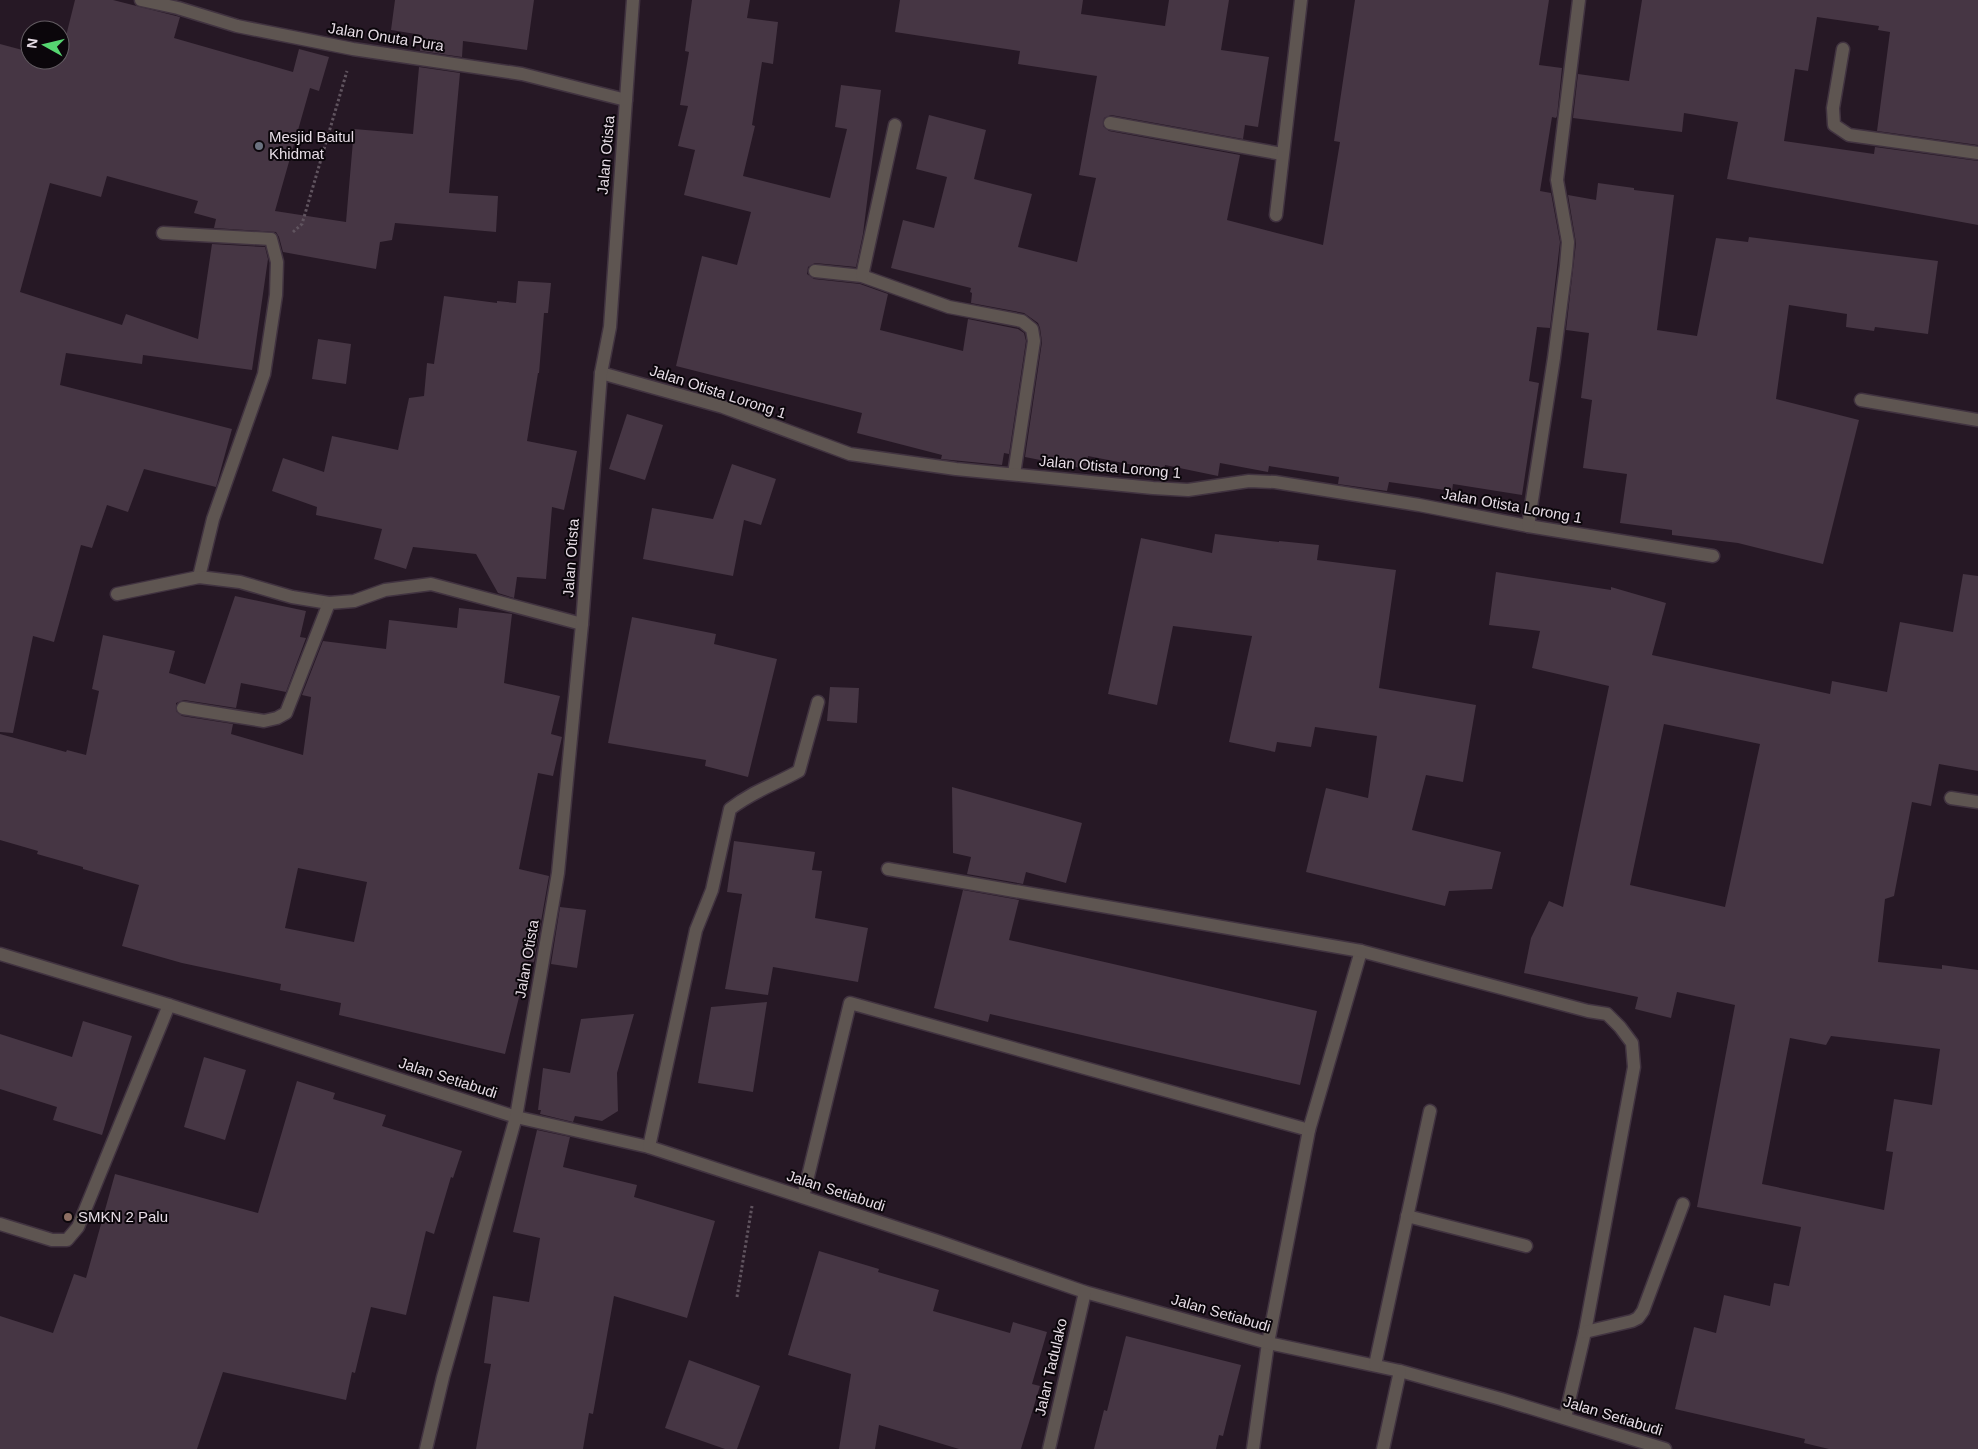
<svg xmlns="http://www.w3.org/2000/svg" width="1978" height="1449" viewBox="0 0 1978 1449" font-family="Arial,sans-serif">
<rect width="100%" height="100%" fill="#261825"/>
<g fill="#463644" fill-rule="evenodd">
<path d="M 75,0 L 113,0 L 180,17 L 174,38 L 293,72 L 299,49 L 329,57 L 319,91 L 310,88 L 275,211 L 346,222 L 354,129 L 413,134 L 419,67 L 460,73 L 449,193 L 498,196 L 496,232 L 395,223 L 392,240 L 380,242 L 376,269 L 283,252 L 279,237 L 276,232 L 214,228 L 216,219 L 194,213 L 198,201 L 107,176 L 101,197 L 50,183 L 20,292 L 122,325 L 126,314 L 198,339 L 212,244 L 265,247 L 268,259 L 252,370 L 143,355 L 142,364 L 66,353 L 60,385 L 232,429 L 216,487 L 144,469 L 128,512 L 107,505 L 92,548 L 81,545 L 54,642 L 33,636 L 13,733 L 0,732 L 0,44 L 30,52 L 30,60 L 60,60 Z"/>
<path d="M 395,0 L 534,0 L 527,50 L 463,41 L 462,57 L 420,51 L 422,35 L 391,30 Z"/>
<path d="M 692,0 L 750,0 L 747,18 L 778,22 L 773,64 L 762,62 L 752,125 L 755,126 L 743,176 L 830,198 L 847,129 L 835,127 L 841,85 L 881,90 L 863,234 L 856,267 L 815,263 L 808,267 L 807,274 L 814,279 L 860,284 L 888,294 L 880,330 L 963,351 L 968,319 L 1018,329 L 1024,333 L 1026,341 L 1009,454 L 1004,453 L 1002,465 L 941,459 L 942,455 L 857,433 L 862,413 L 676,366 L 702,256 L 737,265 L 751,212 L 684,195 L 695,150 L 678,146 L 688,106 L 680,105 L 689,52 L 685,51 Z"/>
<path d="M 900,0 L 1083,0 L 1081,14 L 1165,26 L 1169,0 L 1229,0 L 1221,50 L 1269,57 L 1258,127 L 1245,125 L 1243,139 L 1111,115 L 1104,118 L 1103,126 L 1109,131 L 1240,155 L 1227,220 L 1323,245 L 1340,142 L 1334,141 L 1355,0 L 1549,0 L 1539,65 L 1562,68 L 1557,116 L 1556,118 L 1552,117 L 1540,191 L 1551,193 L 1560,242 L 1550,328 L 1537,327 L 1529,381 L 1539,383 L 1522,495 L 1453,484 L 1452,491 L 1389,482 L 1387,491 L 1338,484 L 1339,477 L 1269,466 L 1268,472 L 1220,463 L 1218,476 L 1165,465 L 1164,471 L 1088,456 L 1086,469 L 1025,457 L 1042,342 L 1040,328 L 1038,323 L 1024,313 L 971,303 L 972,293 L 970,292 L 971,288 L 891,268 L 903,220 L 934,228 L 947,177 L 916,169 L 929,115 L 986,130 L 974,179 L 1032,194 L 1018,247 L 1077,262 L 1096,178 L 1079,175 L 1097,76 L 1018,64 L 1020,51 L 895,32 Z"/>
<path d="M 1642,0 L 1978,0 L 1978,145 L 1877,131 L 1890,32 L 1878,30 L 1879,26 L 1817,17 L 1808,71 L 1795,69 L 1784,141 L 1874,154 L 1875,147 L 1978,161 L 1978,225 L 1727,179 L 1738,122 L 1684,113 L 1682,132 L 1573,118 L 1578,74 L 1629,81 Z"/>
<path d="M 1598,183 L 1634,188 L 1634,190 L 1674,195 L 1657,330 L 1697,336 L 1716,238 L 1748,242 L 1749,237 L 1938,261 L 1928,334 L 1875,327 L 1874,331 L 1846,327 L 1847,314 L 1789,305 L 1776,399 L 1859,420 L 1823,564 L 1738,543 L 1672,535 L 1672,530 L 1620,523 L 1627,474 L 1583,468 L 1592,400 L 1581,398 L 1589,333 L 1566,330 L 1576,243 L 1568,195 L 1596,200 Z"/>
<path d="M 518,281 L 551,283 L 548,313 L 544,313 L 539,373 L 538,373 L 527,441 L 577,451 L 564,510 L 552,507 L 546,579 L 517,577 L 514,598 L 498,593 L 476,554 L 413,547 L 406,569 L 374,559 L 382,529 L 316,515 L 317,507 L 272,491 L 283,458 L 324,472 L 332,436 L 398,450 L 409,398 L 424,396 L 427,363 L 434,364 L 444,296 L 497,303 L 497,301 L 516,303 Z"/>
<path d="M 318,339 L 351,344 L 346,384 L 312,379 Z"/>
<path d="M 627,414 L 663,425 L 645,480 L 609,469 Z"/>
<path d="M 732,464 L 776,479 L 761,525 L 744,520 L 733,576 L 643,559 L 652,508 L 713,519 Z"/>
<path d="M 1215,534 L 1279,542 L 1279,541 L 1319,545 L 1317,560 L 1396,570 L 1379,688 L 1476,705 L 1463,782 L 1426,775 L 1412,830 L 1501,852 L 1492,889 L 1449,891 L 1445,906 L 1306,872 L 1326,788 L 1368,798 L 1377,736 L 1315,727 L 1311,747 L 1277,742 L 1275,752 L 1229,742 L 1252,636 L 1173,626 L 1157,705 L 1108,694 L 1141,538 L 1212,553 Z"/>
<path d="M 1496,572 L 1611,590 L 1611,587 L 1666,603 L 1652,655 L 1830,694 L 1832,681 L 1887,692 L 1900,622 L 1953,632 L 1963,574 L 1978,576 L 1978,771 L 1939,764 L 1931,806 L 1912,802 L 1894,896 L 1885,899 L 1878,962 L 1942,969 L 1942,965 L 1978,970 L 1978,1449 L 1829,1449 L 1804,1443 L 1805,1439 L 1675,1409 L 1694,1327 L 1716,1333 L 1724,1295 L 1770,1306 L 1774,1283 L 1789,1286 L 1801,1227 L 1697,1207 L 1735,1005 L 1677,992 L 1671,1018 L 1635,1009 L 1638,997 L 1524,973 L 1531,938 L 1549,901 L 1563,907 L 1609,686 L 1532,668 L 1540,631 L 1489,625 ZM 1664,724 L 1760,744 L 1725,907 L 1630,885 ZM 1831,1036 L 1940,1049 L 1932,1105 L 1894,1099 L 1886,1151 L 1893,1152 L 1884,1210 L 1762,1184 L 1790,1038 L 1826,1045 Z"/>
<path d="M 235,596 L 306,611 L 300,637 L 306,638 L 286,692 L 241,683 L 236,708 L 184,700 L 176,703 L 176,711 L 182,716 L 233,724 L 231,734 L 303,755 L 311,697 L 302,695 L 323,641 L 386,649 L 389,620 L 457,628 L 459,608 L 512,614 L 504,683 L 560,696 L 551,734 L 562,737 L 553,776 L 538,773 L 519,869 L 549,876 L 534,962 L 528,961 L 505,1054 L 339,1015 L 341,1003 L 280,990 L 281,984 L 182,963 L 122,946 L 139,885 L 83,869 L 83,867 L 37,854 L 38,851 L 0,840 L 0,734 L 66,752 L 67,750 L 86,755 L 99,691 L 92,689 L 103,635 L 175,651 L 169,673 L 205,684 ZM 298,868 L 367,882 L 354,942 L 285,928 Z"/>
<path d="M 632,617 L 716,634 L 714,644 L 777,659 L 748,777 L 705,766 L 706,760 L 608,743 Z"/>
<path d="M 830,687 L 859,688 L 857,723 L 827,721 Z"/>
<path d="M 952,787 L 1082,823 L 1066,883 L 1026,872 L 1023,884 L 967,874 L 971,857 L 953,853 Z"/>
<path d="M 734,841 L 815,852 L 812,870 L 822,871 L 815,918 L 868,928 L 858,982 L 773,967 L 768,995 L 725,989 L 742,894 L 727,892 Z"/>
<path d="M 963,890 L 1019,900 L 1009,940 L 1317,1011 L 1300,1085 L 990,1014 L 988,1022 L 934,1008 Z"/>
<path d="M 560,907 L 586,910 L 577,968 L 551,964 Z"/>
<path d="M 767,1002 L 753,1092 L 698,1083 L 711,1007 Z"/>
<path d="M 634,1014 L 617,1073 L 618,1111 L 602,1121 L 575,1116 L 573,1122 L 540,1114 L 541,1110 L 538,1110 L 543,1068 L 570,1073 L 581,1019 Z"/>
<path d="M 83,1021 L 132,1036 L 102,1135 L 53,1120 L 57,1107 L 0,1089 L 0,1034 L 72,1057 Z"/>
<path d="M 204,1057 L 246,1070 L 225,1140 L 184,1127 Z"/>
<path d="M 297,1081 L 335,1093 L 333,1099 L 386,1115 L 382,1126 L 462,1151 L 453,1178 L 451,1177 L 434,1234 L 426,1231 L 406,1315 L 371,1307 L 355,1373 L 352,1372 L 346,1400 L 223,1372 L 197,1449 L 0,1449 L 0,1316 L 53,1333 L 74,1274 L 86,1278 L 115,1174 L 258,1213 Z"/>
<path d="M 537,1130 L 570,1137 L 563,1167 L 637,1185 L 634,1197 L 715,1221 L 687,1318 L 614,1296 L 593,1414 L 589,1413 L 583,1449 L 476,1449 L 491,1364 L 484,1363 L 493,1296 L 529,1302 L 540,1238 L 513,1232 Z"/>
<path d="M 819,1251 L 879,1269 L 878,1272 L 939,1290 L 933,1311 L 1010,1333 L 1013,1322 L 1047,1332 L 1032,1384 L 1040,1386 L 1021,1449 L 959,1449 L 879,1425 L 875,1449 L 839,1449 L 851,1374 L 788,1355 Z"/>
<path d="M 1126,1336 L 1241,1365 L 1223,1436 L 1219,1435 L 1216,1449 L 1094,1449 L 1104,1410 L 1107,1411 Z"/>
<path d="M 689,1360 L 760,1386 L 737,1449 L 725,1449 L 665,1428 Z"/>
</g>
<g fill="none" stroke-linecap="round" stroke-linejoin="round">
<defs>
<g id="service">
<path d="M 803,1197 L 850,1003 L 1309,1130"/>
<path d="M 0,1224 L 52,1240 L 67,1240 L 78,1227 L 169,1005"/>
<path d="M 1253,1449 L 1268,1343 L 1309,1130 L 1361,951"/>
</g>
<g id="minor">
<path d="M 141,0 L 178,8 L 237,26 L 353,49 L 522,74 L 626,100"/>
<path d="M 1843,49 L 1833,108 L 1834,125 L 1849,135 L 1978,153"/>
<path d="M 1110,123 L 1282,154"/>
<path d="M 1276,215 L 1301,0"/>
<path d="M 163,233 L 271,239 L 277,262 L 276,295 L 264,374 L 213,519 L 199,577"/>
<path d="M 815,271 L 862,276 L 949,307 L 1022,321 L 1032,329 L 1034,341 L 1014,474"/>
<path d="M 862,276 L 895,125"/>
<path d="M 601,373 L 723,407 L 850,454 L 956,469 L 1153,488 L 1188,490 L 1249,481 L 1275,482 L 1419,505 L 1528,526 L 1713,556"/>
<path d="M 1861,400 L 1978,420"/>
<path d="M 1528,526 L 1554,358 L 1566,266 L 1568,242 L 1557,180 L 1579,0"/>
<path d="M 117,594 L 199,577 L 240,582 L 292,597 L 329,603"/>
<path d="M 183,708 L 264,721 L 277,718 L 286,713 L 329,603 L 354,601 L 385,590 L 431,584 L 582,624"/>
<path d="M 1951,798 L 1978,802"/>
<path d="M 888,869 L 1361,951 L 1588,1011 L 1607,1014 L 1620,1027 L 1632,1043 L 1634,1067 L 1585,1332 L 1565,1418"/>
<path d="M 0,954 L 169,1005 L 516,1117 L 649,1147 L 937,1241 L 1085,1292 L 1268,1343 L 1400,1371 L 1501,1399 L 1665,1449"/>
<path d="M 649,1147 L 696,930 L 712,890 L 730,809 C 753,791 774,785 799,771 L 818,702"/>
<path d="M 1407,1216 L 1526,1246"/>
<path d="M 1585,1332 L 1632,1321 L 1638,1318 L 1643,1311 L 1683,1204"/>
<path d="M 1375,1365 L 1430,1111"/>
<path d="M 426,1449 L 443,1377 L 516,1117 L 558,873 L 582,624 L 601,373 L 610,327 L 633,0"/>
<path d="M 1049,1449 L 1085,1292"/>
<path d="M 1383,1449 L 1400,1371"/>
</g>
</defs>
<use href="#service" stroke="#413340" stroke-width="15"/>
<use href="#minor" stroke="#413340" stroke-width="15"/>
<g stroke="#60545f" stroke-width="3" stroke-dasharray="2.5 2.5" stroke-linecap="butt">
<path d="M 293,232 L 302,224 L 347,71"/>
<path d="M 737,1297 L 752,1206"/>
</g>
<use href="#service" stroke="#5e5551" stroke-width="12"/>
<use href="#minor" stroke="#5e5551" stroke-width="12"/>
</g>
<circle fill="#6b7280" stroke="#0b060b" stroke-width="2" cx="259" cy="146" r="5"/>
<circle fill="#8d6e63" stroke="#0b060b" stroke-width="2" cx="68" cy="1217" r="5"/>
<g text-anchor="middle" stroke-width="4" stroke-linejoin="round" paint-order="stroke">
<g font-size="15" fill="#e6dce5" stroke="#0b060b">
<text transform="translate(386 37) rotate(9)" y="5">Jalan Onuta Pura</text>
<text transform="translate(606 155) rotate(-85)" y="5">Jalan Otista</text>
<text transform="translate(718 392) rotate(18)" y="5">Jalan Otista Lorong 1</text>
<text transform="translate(1110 467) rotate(5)" y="5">Jalan Otista Lorong 1</text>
<text transform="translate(1512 506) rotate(10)" y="5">Jalan Otista Lorong 1</text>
<text transform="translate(571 558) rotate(-86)" y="5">Jalan Otista</text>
<text transform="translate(527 959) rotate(-80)" y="5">Jalan Otista</text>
<text transform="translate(448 1078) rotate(18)" y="5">Jalan Setiabudi</text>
<text transform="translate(836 1191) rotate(18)" y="5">Jalan Setiabudi</text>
<text transform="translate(1221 1313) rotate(16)" y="5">Jalan Setiabudi</text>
<text transform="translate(1051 1367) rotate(-77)" y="5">Jalan Tadulako</text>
<text transform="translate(1613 1416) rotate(17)" y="5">Jalan Setiabudi</text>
</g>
<g font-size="15" fill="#e6dce5" stroke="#0b060b" text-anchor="start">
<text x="269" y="142">Mesjid Baitul<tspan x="269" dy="17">Khidmat</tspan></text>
<text x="78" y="1222">SMKN 2 Palu</text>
</g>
</g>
<g transform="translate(45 45) rotate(278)"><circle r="24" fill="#0b060b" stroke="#635c62"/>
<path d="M0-4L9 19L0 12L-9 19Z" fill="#56d671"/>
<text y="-8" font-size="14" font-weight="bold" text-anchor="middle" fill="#e6dce5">N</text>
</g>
</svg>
